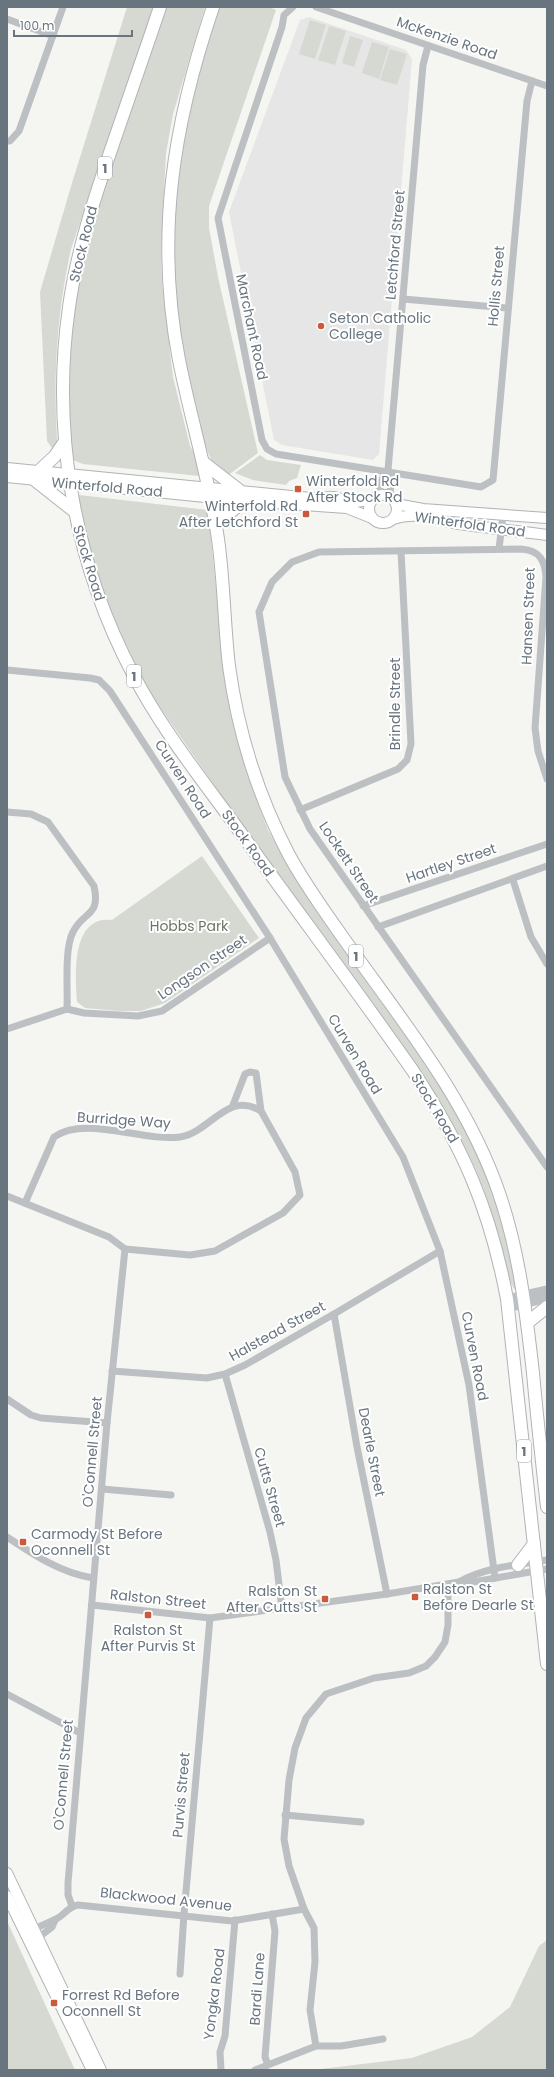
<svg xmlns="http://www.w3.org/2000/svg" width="554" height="2077" viewBox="0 0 554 2077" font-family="Poppins,sans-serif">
<rect width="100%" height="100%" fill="#f5f5f2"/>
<path fill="#e5e6e5" d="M 309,17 L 406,50 L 412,59 L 379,454 L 373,460 L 282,445 L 274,440 L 229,212 L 300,20 Z"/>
<g fill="#d5d9d2">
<path d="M 127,7 L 154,7 L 71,249 C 57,312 53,375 57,439 L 56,446 L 52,448 L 47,441 L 40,292 L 72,183 Z"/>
<path d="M 166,7 L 205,7 L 173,114 L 166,153 L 161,251 L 162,282 L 173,377 L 190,446 L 197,458 L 200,474 L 199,476 L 83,464 L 73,460 C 50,298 115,156 166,7 Z"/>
<path d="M 218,7 L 269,7 L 276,10 L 209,206 L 209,228 L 218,277 L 258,453 L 227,476 C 223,472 217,468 214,464 C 204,450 197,412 192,394 C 160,259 174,137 218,7 Z"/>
<path d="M 310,20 L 326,25 L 315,59 L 299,54 Z"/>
<path d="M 329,26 L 346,31 L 335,65 L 318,60 Z"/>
<path d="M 350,36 L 363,40 L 354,67 L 342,63 Z"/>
<path d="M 372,42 L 389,47 L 379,79 L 362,73 Z"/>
<path d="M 390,49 L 407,54 L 397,85 L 380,80 Z"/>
<path d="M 260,455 L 267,460 L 301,465 L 297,478 L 289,481 L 286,485 L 253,480 L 235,473 Z"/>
<path d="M 79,495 L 208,510 L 226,683 L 235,732 L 259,806 L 268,830 L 314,908 L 438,1081 L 462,1122 L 490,1182 L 501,1215 L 518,1287 L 514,1289 L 511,1283 C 503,1258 498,1232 490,1207 C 473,1153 442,1105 411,1057 L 216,788 L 148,690 L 112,615 L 89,551 L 77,497 Z"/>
<path d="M 202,856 L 259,938 L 165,1003 L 141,1011 L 119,1011 L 85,1008 L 77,1002 C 75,975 71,915 112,920 Z"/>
<path d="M 7,1921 L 75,2070 L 7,2070 Z"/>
<path d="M 547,1940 L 547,2070 L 313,2070 L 412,2058 L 472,2037 L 510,2007 L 539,1946 Z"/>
</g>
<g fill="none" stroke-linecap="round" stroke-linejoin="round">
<defs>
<g id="secondary">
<path d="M 7,468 L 311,498 L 334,497 L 355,502 L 371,500"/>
<path d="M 7,477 L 245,501 L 347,508 L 372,518"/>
<circle cx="383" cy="509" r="14"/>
<path d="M 396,504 L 423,509 L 547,518"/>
<path d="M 393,519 C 417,511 435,520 459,524 C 488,528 518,531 547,535"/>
<path d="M 7,1873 L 101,2070"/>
<path d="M 7,1896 L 92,2070"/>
</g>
<g id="trunk">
<path d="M 160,7 C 145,52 129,97 114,141 C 95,196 77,250 69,307 C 51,433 74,562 133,674 C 163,732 205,783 243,836 C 299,914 358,992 413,1071 C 463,1147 490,1209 507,1299 L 547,1664"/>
<path d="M 213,7 C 173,125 155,236 179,360 C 191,420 209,478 218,539 C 224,581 224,624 229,666 C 238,732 258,796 289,855 C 303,881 320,905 337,929 C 396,1014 465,1094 499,1193 C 519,1251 526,1311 533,1373 C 537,1418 542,1462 547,1507"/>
<path d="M 204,463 L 239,490"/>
<path d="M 39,471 L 55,456 L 65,441"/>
<path d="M 36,481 L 74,511"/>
<path d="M 215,523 L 245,501"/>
<path d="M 527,1323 L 547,1307"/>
<path d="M 518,1565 L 534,1544"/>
</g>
</defs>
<use href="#secondary" stroke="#afb4b7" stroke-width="12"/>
<use href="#trunk" stroke="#b0b3b6" stroke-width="14"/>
<g stroke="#bcc0c3" stroke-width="7">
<path d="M 293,7 L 284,15 L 282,27 L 218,218 L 262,440 L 267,449 L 276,454 L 481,487 L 493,480 L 527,101 L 532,81"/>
<path d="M 316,7 L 547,86"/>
<path d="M 7,19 L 53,36"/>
<path d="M 7,141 L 10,141 L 19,131 L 63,7"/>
<path d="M 403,299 L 507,308"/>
<path d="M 378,496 L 382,479 L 388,470"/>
<path d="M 390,497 L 391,480 L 388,470 L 423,65 L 428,46"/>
<path d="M 499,549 L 503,515"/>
<path d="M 7,670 L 90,678 L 99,680 L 110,691 L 270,938 L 403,1157 L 440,1251 L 469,1385 L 495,1578"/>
<path d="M 547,779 L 538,751 L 535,728 L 546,577 C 545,560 539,550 521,549 L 319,552 L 292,562 L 272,582 L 259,612 L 285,777 L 310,829 L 547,1167"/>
<path d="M 300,810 L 398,769 L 407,760 L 411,744 L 401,551"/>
<path d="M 7,812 L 31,814 L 48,822 L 94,886 C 101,917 83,911 73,932 C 64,949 68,989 67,1009"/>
<path d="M 513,880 L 531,937 L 547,964"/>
<path d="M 363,906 L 547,844"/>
<path d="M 378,927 L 547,866"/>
<path d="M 7,1029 L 67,1009 L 84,1013 L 138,1016 L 162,1011 L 270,938"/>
<path d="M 233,1105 L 245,1074 L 250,1072 L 256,1073 L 261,1111"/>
<path d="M 7,1196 L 109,1237 L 125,1249 L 107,1423 L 68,1883 L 68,1895 L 72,1906"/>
<path d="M 25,1203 L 54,1137 C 85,1115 143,1142 180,1137 C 211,1132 227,1090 261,1111 L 295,1172 L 300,1195 L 283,1213 L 215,1251 L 190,1255 L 125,1249"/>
<path d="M 334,1314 L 357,1447 L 387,1594"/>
<path d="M 112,1371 L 207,1378 L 225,1374 L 245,1365 L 334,1314 L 440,1251"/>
<path d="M 225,1374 L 270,1532 L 276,1560 L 282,1609"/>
<path d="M 7,1399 L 31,1415 L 41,1418 L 107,1423"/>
<path d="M 102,1489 L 171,1495"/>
<path d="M 7,1537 C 34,1555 61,1573 93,1578"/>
<path d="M 459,1582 C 485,1567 518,1565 547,1560"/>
<path d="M 92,1605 L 210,1618 L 387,1594 L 459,1582 L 473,1582 L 547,1569"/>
<path d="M 7,1694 L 80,1733"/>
<path d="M 285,1815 L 361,1822"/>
<path d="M 31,1931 C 39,1926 46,1924 54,1920 C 64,1916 67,1907 78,1905 L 232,1921 L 304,1909"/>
<path d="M 34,1941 L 52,1927 L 55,1920"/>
<path d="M 180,1974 L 184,1914 L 210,1618"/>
<path d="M 316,2046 L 310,2010 L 315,1962 L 314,1928 L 304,1909 L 289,1866 L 284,1839 L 289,1780 L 295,1748 L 306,1718 L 326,1694 L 374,1678 L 409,1673 L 426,1666 L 435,1657 L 445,1642 L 448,1625 L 448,1597"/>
<path d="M 268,2065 L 265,2057 L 275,1931 L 272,1914"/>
<path d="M 221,2070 L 220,2052 L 225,2036 L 235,1920"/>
<path d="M 255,2070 L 316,2046 L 341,2046 L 383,2039"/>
</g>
<g stroke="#bcc0c3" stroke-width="9">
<path d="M 507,1299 L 547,1290"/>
<path d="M 508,1308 L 547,1298"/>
</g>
<use href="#secondary" stroke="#fff" stroke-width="10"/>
<use href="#trunk" stroke="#fff" stroke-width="12"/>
</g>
<g fill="#cb593c" stroke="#fff" stroke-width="1.5">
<circle cx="321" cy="326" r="4"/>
<rect x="294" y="485" width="8" height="8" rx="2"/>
<rect x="302" y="510" width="8" height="8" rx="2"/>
<rect x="19" y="1538" width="8" height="8" rx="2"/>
<rect x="411" y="1593" width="8" height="8" rx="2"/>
<rect x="321" y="1595" width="8" height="8" rx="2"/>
<rect x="144" y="1611" width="8" height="8" rx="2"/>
<rect x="50" y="1999" width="8" height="8" rx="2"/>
</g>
<g text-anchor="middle" stroke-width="4" stroke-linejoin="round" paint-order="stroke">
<g fill="#fff" stroke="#959ea5" stroke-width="1">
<rect x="98" y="157" width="14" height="22" rx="3"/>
<rect x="127" y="665" width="14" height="22" rx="3"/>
<rect x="349" y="945" width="14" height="22" rx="3"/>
<rect x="517" y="1440" width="14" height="22" rx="3"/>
</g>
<g font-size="13" font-weight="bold" fill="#68757f">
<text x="105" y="173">1</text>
<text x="134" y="681">1</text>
<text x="356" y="961">1</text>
<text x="524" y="1456">1</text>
</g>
<g font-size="14" fill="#68757f" stroke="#fff">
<text transform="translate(447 38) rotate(19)" y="5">McKenzie Road</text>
<text transform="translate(83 244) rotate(-76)" y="5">Stock Road</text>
<text transform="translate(395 245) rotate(-85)" y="5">Letchford Street</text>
<text transform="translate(496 286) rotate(-85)" y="5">Hollis Street</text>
<text transform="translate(252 327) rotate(78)" y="5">Marchant Road</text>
<text transform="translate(107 487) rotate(5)" y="5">Winterfold Road</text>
<text transform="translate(470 524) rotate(8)" y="5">Winterfold Road</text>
<text transform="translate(89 563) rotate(73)" y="5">Stock Road</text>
<text transform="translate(528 616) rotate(-88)" y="5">Hansen Street</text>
<text transform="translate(395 704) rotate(-90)" y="5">Brindle Street</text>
<text transform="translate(183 779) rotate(57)" y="5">Curven Road</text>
<text transform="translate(248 843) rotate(54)" y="5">Stock Road</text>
<text transform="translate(349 862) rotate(56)" y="5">Lockett Street</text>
<text transform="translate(451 863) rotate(-19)" y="5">Hartley Street</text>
<text transform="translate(202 967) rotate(-34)" y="5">Longson Street</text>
<text transform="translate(355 1054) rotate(59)" y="5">Curven Road</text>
<text transform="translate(435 1108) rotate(59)" y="5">Stock Road</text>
<text transform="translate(124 1120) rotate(4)" y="5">Burridge Way</text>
<text transform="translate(277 1331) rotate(-29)" y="5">Halstead Street</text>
<text transform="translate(475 1356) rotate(79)" y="5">Curven Road</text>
<text transform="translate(92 1452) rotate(-85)" y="5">O'Connell Street</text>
<text transform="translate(372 1452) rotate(79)" y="5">Dearle Street</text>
<text transform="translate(270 1487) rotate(74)" y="5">Cutts Street</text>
<text transform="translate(158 1599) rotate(6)" y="5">Ralston Street</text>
<text transform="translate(63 1775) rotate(-85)" y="5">O'Connell Street</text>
<text transform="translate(181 1795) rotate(-85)" y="5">Purvis Street</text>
<text transform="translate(166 1899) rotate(6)" y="5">Blackwood Avenue</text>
<text transform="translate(257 1989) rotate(-86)" y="5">Bardi Lane</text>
<text transform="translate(214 1994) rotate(-83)" y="5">Yongka Road</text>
</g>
<g font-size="14" fill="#68757f" stroke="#fff" text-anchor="start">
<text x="329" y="323">Seton Catholic<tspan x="329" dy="16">College</tspan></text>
<text x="306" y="486">Winterfold Rd<tspan x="306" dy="16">After Stock Rd</tspan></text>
<text x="298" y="511" text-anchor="end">Winterfold Rd<tspan x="298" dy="16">After Letchford St</tspan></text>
<text x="31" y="1539">Carmody St Before<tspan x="31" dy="16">Oconnell St</tspan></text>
<text x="423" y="1594">Ralston St<tspan x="423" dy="16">Before Dearle St</tspan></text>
<text x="317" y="1596" text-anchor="end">Ralston St<tspan x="317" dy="16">After Cutts St</tspan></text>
<text x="148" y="1635" text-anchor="middle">Ralston St<tspan x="148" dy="16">After Purvis St</tspan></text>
<text x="62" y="2000">Forrest Rd Before<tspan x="62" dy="16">Oconnell St</tspan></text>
</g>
<g font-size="14" fill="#6a7766" stroke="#fff">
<text x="189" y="931">Hobbs Park</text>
</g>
</g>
<rect width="554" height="2077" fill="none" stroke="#68757f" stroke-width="16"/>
<path d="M14 30v6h118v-6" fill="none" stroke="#68757f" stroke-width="2"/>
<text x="20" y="30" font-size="12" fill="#68757f" stroke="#ffffff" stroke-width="3" paint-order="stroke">100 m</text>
</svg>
